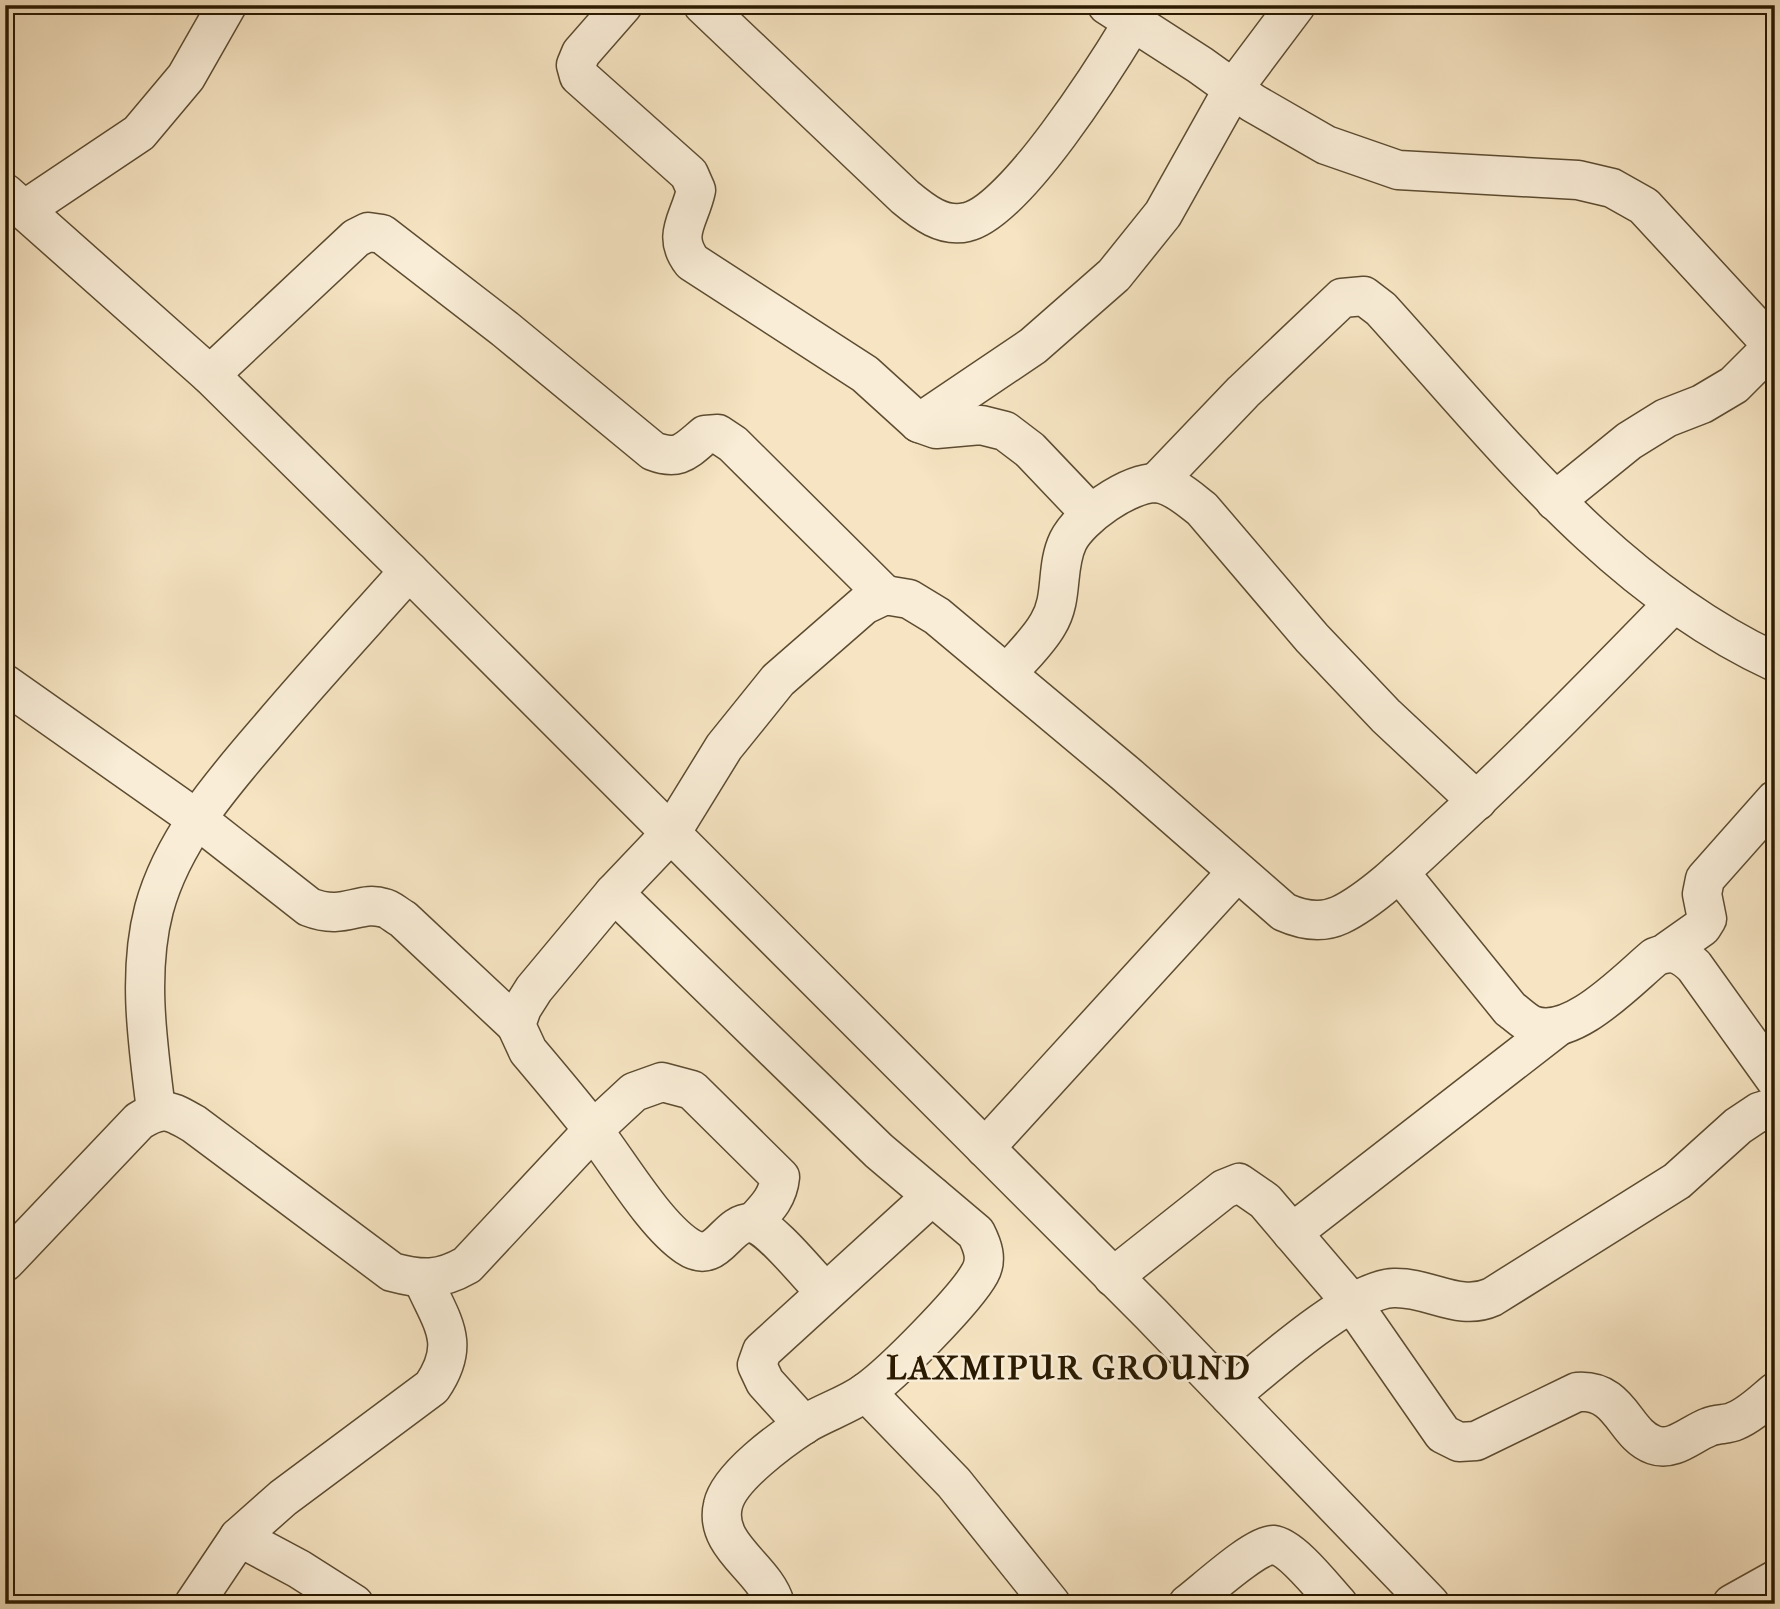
<svg xmlns="http://www.w3.org/2000/svg" width="1780" height="1609" viewBox="0 0 1780 1609" font-family="'IM FELL French Canon',serif">
<rect width="100%" height="100%" fill="#f6e4c2"/>
<filter id="stains"><feTurbulence type="fractalNoise" baseFrequency=".00286" numOctaves="4"/><feColorMatrix values="0 0 0 0 .2 0 0 0 0 .09 0 0 0 0 .02 0 0 0 .5 -.17"/></filter>
<radialGradient id="worn" r=".72"><stop offset=".6" stop-color="#630" stop-opacity="0"/><stop offset="1" stop-color="#630" stop-opacity=".3"/></radialGradient>
<g fill="none" stroke-linecap="round" stroke-linejoin="round">
<defs>
<g id="minor">
<path d="M 623,5 L 581,53 L 576,65 L 579,76 L 689,174 L 696,190 C 690,219 671,235 692,262 L 865,374 L 919,423 L 936,429 L 981,425 L 1005,431 L 1030,450 L 1090,513"/>
<path d="M 703,5 L 905,197 C 923,212 943,228 967,222 C 1015,212 1107,65 1133,22"/>
<path d="M 1107,5 L 1200,65 L 1253,103 L 1326,145 L 1398,170 L 1578,180 L 1612,188 L 1644,206 L 1775,348"/>
<path d="M 5,193 L 210,375 L 409,571 L 1151,1314 L 1430,1604"/>
<path d="M 24,210 L 139,133 L 186,77 L 227,5"/>
<path d="M 210,375 L 356,238 L 368,232 L 382,234 L 505,329 L 653,451 C 679,461 686,451 705,435 L 718,434 L 733,444 L 885,595"/>
<path d="M 919,423 L 1033,346 L 1114,275 L 1163,214 L 1233,89 L 1296,5"/>
<path d="M 1156,483 L 1243,392 L 1342,298 L 1364,296 L 1381,309 C 1499,439 1611,586 1775,662"/>
<path d="M 1555,501 L 1629,441 L 1666,418 L 1702,404 L 1734,385 L 1773,346"/>
<path d="M 1007,674 C 1020,658 1038,642 1048,624 C 1064,598 1055,568 1068,541 C 1080,517 1128,483 1156,483 C 1173,484 1189,499 1202,509 L 1312,638 L 1386,716 L 1477,801"/>
<path d="M 5,684 L 198,820 L 309,907 C 345,921 359,900 384,908 C 390,909 397,916 403,919 L 516,1025"/>
<path d="M 1399,872 L 1510,1009 C 1517,1014 1525,1022 1532,1025 C 1572,1040 1626,981 1655,957 C 1672,950 1680,953 1694,966 L 1775,1079"/>
<path d="M 614,893 L 879,1151 L 976,1233 C 982,1245 988,1259 980,1273 C 966,1299 892,1374 866,1392 C 848,1405 825,1412 805,1424 C 782,1439 729,1477 723,1505 C 713,1546 765,1568 775,1604"/>
<path d="M 1668,951 L 1702,927 L 1707,919 L 1702,894 L 1705,879 L 1775,800"/>
<path d="M 156,1110 C 148,1045 137,974 154,909 C 172,842 220,786 264,735 C 311,679 361,625 409,571"/>
<path d="M 985,1148 L 1236,873"/>
<path d="M 1292,1233 L 1556,1028"/>
<path d="M 5,1262 L 139,1121 C 163,1106 170,1110 194,1124 L 392,1272 C 422,1280 439,1281 467,1265 L 593,1130 L 634,1092 L 662,1082 L 692,1090 L 780,1177 C 778,1198 766,1209 753,1223"/>
<path d="M 1113,1277 L 1224,1189 L 1239,1183 L 1265,1201 L 1352,1303 L 1443,1434 L 1459,1442 L 1476,1441 L 1577,1392 C 1622,1389 1623,1434 1654,1445 C 1674,1452 1692,1433 1709,1427 C 1718,1423 1727,1425 1735,1421 C 1750,1415 1763,1402 1775,1392"/>
<path d="M 825,1292 C 811,1278 769,1225 751,1223 C 725,1222 718,1267 687,1246 C 654,1224 618,1162 593,1130 C 572,1103 550,1077 528,1051 L 516,1025 L 522,1008 L 534,989 L 614,893 L 671,833 L 724,747 L 778,680 L 864,605 L 885,595 L 909,599 L 937,616 L 1126,774 L 1284,912 C 1302,920 1321,924 1340,915 C 1374,899 1419,854 1447,828 C 1525,756 1599,680 1674,603"/>
<path d="M 866,1392 L 954,1483 L 1051,1604"/>
<path d="M 1230,1396 C 1264,1368 1351,1289 1394,1288 C 1430,1287 1459,1312 1492,1297 L 1677,1181 L 1738,1126 L 1759,1112 L 1775,1107"/>
<path d="M 804,1425 L 765,1382 L 757,1365 L 762,1351 L 932,1196"/>
<path d="M 239,1537 L 299,1569 L 354,1604"/>
<path d="M 194,1604 L 239,1537 L 283,1498 L 432,1387 C 462,1343 442,1323 423,1280"/>
<path d="M 1188,1604 C 1204,1592 1256,1544 1273,1545 C 1292,1547 1325,1590 1338,1604"/>
<path d="M 1732,1604 L 1775,1580"/>
</g>
</defs>
<use href="#minor" stroke="#5d4c31" stroke-width="41"/>
<use href="#minor" stroke="#f9edd7" stroke-width="38"/>
</g>
<g text-anchor="middle" stroke-width="5" stroke-linejoin="round" paint-order="stroke">
<g font-size="33" font-weight="bold" letter-spacing="2" fill="#2a1a01" stroke="#f9edd7">
<text x="1069" y="1379">LAXMIPUR GROUND</text>
</g>
</g>
<rect width="1780" height="1609" fill="none" stroke="#f6e4c2" stroke-width="28"/>
<rect x="7" y="7" width="1766" height="1595" fill="none" stroke="#2a1a01" stroke-width="3.5"/>
<rect x="14" y="14" width="1752" height="1581" fill="none" stroke="#2a1a01" stroke-width="2"/>
<rect width="100%" height="100%" filter="url(#stains)"/>
<rect width="100%" height="100%" fill="url(#worn)"/>
</svg>
